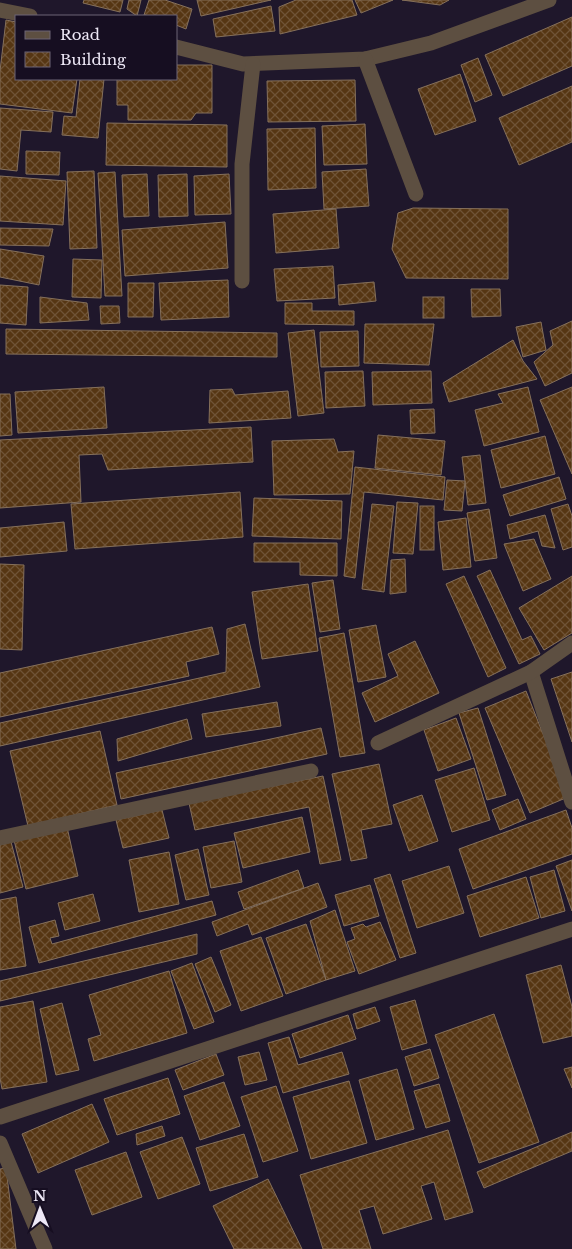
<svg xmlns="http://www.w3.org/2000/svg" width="572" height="1249" viewBox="0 0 572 1249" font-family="'Libre Baskerville',serif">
<defs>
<pattern id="building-cross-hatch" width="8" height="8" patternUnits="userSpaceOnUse" patternTransform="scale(1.25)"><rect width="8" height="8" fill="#563613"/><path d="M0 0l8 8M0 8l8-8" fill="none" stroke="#6f5336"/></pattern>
</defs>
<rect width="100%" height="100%" fill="#1f172b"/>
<g fill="url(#building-cross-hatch)" stroke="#85705b">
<path d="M 84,0 L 123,0 L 120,12 L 83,3 Z"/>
<path d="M 129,0 L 141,0 L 137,16 L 127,9 Z"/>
<path d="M 149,0 L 165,0 L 192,9 L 186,29 L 176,25 L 176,16 L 149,16 L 144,15 Z"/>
<path d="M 197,0 L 271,0 L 201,16 Z"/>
<path d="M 296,0 L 352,0 L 357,15 L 280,34 L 279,7 Z"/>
<path d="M 355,0 L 393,0 L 361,13 Z"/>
<path d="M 402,0 L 449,0 L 440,5 Z"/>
<path d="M 271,6 L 275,31 L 216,37 L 213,19 Z"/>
<path d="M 572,17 L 572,66 L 503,96 L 485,55 Z"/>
<path d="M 6,20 L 16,22 L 16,79 L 77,79 L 72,113 L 0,104 L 0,71 Z"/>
<path d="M 478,58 L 492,95 L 475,102 L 461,65 Z"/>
<path d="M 176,65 L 212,65 L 212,113 L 196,113 L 191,120 L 128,120 L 128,105 L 117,105 L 117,79 L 176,79 Z"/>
<path d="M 460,74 L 476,121 L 435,135 L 418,89 Z"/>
<path d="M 80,79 L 104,79 L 98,138 L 62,135 L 64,116 L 76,117 Z"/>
<path d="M 355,80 L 356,121 L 268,122 L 267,81 Z"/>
<path d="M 572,86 L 572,142 L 519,165 L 499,118 Z"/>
<path d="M 0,108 L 53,112 L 51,132 L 21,130 L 17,171 L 0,169 Z"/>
<path d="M 107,123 L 227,125 L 227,167 L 106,165 Z"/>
<path d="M 365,124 L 367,164 L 324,165 L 322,126 Z"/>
<path d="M 315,128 L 316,188 L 268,190 L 267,129 Z"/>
<path d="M 26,151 L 60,152 L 59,175 L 26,174 Z"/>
<path d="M 366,169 L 369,206 L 324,209 L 322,172 Z"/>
<path d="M 94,171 L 97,248 L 70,249 L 67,172 Z"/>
<path d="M 115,172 L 122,296 L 105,296 L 98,173 Z"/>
<path d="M 147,174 L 149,216 L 124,217 L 122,175 Z"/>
<path d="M 187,174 L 188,216 L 159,217 L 158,175 Z"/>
<path d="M 229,174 L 231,214 L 195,215 L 194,176 Z"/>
<path d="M 0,176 L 66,181 L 63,225 L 0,221 Z"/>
<path d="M 413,208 L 508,209 L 508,279 L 406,278 L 392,249 L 398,213 Z"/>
<path d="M 336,209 L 339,248 L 276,253 L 273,214 Z"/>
<path d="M 225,222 L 228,268 L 125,276 L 122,230 Z"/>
<path d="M 0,228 L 53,229 L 49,246 L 0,245 Z"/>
<path d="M 0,249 L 44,256 L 39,285 L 0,277 Z"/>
<path d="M 73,259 L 102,260 L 101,298 L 72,297 Z"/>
<path d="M 333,266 L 335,298 L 277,301 L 274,269 Z"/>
<path d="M 228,280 L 229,317 L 161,320 L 159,283 Z"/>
<path d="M 374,282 L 376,301 L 339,305 L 338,285 Z"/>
<path d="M 128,283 L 154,283 L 153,317 L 128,317 Z"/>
<path d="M 0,285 L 28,287 L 26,325 L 0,323 Z"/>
<path d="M 471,289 L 500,289 L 501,316 L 472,317 Z"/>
<path d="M 40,297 L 87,303 L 89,320 L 40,323 Z"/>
<rect x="423" y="297" width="21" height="21"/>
<path d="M 285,303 L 312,303 L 312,311 L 354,311 L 354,325 L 285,324 Z"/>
<path d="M 100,306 L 119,306 L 120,323 L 101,324 Z"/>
<path d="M 572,321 L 572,373 L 545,386 L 534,362 L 553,345 L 550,331 Z"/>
<path d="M 541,322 L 546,350 L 523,357 L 516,327 Z"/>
<path d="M 365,324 L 434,324 L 429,365 L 364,363 Z"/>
<path d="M 6,329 L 277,333 L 277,357 L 6,354 Z"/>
<path d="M 314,330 L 324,413 L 298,416 L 288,333 Z"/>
<path d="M 358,331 L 359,366 L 321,367 L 320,332 Z"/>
<path d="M 513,340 L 523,361 L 537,379 L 449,402 L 443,383 Z"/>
<path d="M 363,371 L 365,406 L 326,408 L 325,372 Z"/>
<path d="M 431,371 L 432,403 L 373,405 L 372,372 Z"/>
<path d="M 104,387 L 107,428 L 18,433 L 15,392 Z"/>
<path d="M 528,387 L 539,432 L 484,446 L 475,410 L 503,403 L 498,394 Z"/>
<path d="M 572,387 L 572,474 L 540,400 Z"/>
<path d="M 232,389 L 235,395 L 288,391 L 291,418 L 209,423 L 210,390 Z"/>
<path d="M 0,394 L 10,394 L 12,435 L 0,436 Z"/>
<path d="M 434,409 L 435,433 L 411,434 L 410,410 Z"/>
<path d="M 251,427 L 253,462 L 108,470 L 102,454 L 79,455 L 81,502 L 0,508 L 0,440 Z"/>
<path d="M 378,435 L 445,441 L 441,475 L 375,468 Z"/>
<path d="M 545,436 L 555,474 L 501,488 L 491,450 Z"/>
<path d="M 334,439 L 338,452 L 354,451 L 350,494 L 274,495 L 272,441 Z"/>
<path d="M 480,455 L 486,503 L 468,505 L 462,457 Z"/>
<path d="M 355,467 L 445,477 L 443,500 L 364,492 L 355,578 L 344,576 Z"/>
<path d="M 559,477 L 566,499 L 510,516 L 503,495 Z"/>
<path d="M 447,480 L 465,481 L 462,511 L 444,510 Z"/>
<path d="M 240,492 L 243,537 L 75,549 L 71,504 Z"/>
<path d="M 254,498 L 342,501 L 341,539 L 252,536 Z"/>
<path d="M 397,502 L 418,503 L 413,554 L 393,553 Z"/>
<path d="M 372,504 L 394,506 L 384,592 L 362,589 Z"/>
<path d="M 568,504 L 572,516 L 572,547 L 563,550 L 551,509 Z"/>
<rect x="420" y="506" width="14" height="44"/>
<path d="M 489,509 L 497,558 L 475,561 L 467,513 Z"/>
<path d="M 545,515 L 555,548 L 542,546 L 538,531 L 510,539 L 507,525 Z"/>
<path d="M 466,518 L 471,567 L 443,570 L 438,522 Z"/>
<path d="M 64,522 L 67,551 L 0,557 L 0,528 Z"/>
<path d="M 534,539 L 551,579 L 523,591 L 504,544 Z"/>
<path d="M 254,543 L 337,543 L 337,576 L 300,575 L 300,562 L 254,562 Z"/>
<path d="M 405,559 L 406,592 L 390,594 L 391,560 Z"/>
<path d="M 0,564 L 24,565 L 22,650 L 0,649 Z"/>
<path d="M 490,570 L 522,640 L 531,636 L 540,654 L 519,664 L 477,576 Z"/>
<path d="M 464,576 L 506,668 L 488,677 L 446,584 Z"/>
<path d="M 572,576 L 572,633 L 544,650 L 519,608 Z"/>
<path d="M 333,580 L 340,629 L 320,632 L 312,583 Z"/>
<path d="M 308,584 L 318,651 L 262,659 L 252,592 Z"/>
<path d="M 245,624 L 260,687 L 0,746 L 0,723 L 226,672 L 227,629 Z"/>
<path d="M 376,625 L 386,677 L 358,682 L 349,630 Z"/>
<path d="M 212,627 L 219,654 L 186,662 L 189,676 L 0,717 L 0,673 Z"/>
<path d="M 344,633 L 365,753 L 340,757 L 319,638 Z"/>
<path d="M 415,641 L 439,693 L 375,722 L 362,693 L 398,676 L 388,654 Z"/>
<path d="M 572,672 L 572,742 L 551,679 Z"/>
<path d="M 526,691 L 568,797 L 530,813 L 485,708 Z"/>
<path d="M 277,702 L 281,726 L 206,737 L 202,714 Z"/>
<path d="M 478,708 L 506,795 L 487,800 L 459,713 Z"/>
<path d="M 456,718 L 471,759 L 438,771 L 424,730 Z"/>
<path d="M 187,719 L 192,739 L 118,761 L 117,739 Z"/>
<path d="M 321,728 L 327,754 L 121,799 L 116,773 Z"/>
<path d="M 100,731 L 117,805 L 28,826 L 10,751 Z"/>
<path d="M 379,764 L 392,824 L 361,830 L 367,858 L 351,861 L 332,774 Z"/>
<path d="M 474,768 L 490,820 L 452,832 L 435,780 Z"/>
<path d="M 323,776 L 341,860 L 320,864 L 309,807 L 195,830 L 189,803 Z"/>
<path d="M 422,795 L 438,841 L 409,851 L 393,805 Z"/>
<path d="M 518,799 L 526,819 L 500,830 L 492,810 Z"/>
<path d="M 162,810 L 169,838 L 123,848 L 116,820 Z"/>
<path d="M 566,810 L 572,828 L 572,854 L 473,889 L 459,849 Z"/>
<path d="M 302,817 L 310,852 L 243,868 L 234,833 Z"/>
<path d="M 67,827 L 78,876 L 26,889 L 14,840 Z"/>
<path d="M 234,841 L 242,882 L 211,888 L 203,847 Z"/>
<path d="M 11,842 L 23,887 L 0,893 L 0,845 Z"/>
<path d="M 198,849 L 209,895 L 186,900 L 175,855 Z"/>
<path d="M 169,852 L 179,904 L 139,912 L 129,860 Z"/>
<path d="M 572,860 L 572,911 L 556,866 Z"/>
<path d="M 449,866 L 464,913 L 417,928 L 402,881 Z"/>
<path d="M 298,870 L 304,888 L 244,909 L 238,892 Z"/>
<path d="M 554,870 L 565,911 L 541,918 L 530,877 Z"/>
<path d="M 390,874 L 416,953 L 400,958 L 374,879 Z"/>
<path d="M 526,877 L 539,918 L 480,937 L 467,896 Z"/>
<path d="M 318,883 L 327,907 L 252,935 L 248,924 L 217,936 L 212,922 Z"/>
<path d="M 370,885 L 379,916 L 344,926 L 335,895 Z"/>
<path d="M 93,894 L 100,921 L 65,930 L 58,903 Z"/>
<path d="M 16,897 L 26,966 L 0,970 L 0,900 Z"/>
<path d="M 212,901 L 216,915 L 39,963 L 29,927 L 55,920 L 59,936 L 50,938 L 52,944 Z"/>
<path d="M 335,910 L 355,971 L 326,980 L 310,921 Z"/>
<path d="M 380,922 L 396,960 L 359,974 L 347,942 L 355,939 L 351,928 L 363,924 L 366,927 Z"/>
<path d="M 306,924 L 326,980 L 286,994 L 266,938 Z"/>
<path d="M 197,934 L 197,954 L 0,1001 L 0,981 Z"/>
<path d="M 261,937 L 283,996 L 241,1011 L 220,951 Z"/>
<path d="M 211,957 L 231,1005 L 215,1012 L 195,964 Z"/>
<path d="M 192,963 L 214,1022 L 194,1029 L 171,971 Z"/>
<path d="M 561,965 L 572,1007 L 572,1036 L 543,1043 L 526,975 Z"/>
<path d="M 169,971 L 187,1033 L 94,1061 L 88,1039 L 101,1035 L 89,995 Z"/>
<path d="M 415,1000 L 427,1043 L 402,1050 L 390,1007 Z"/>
<path d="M 33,1001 L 47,1082 L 2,1089 L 0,1078 L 0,1007 Z"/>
<path d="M 62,1003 L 79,1070 L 56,1075 L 40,1009 Z"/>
<path d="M 375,1007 L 380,1021 L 357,1029 L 353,1014 Z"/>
<path d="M 494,1014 L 539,1142 L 479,1163 L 435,1035 Z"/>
<path d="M 348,1015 L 356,1039 L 300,1058 L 292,1034 Z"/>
<path d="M 289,1037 L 298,1065 L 342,1052 L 349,1074 L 283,1093 L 268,1043 Z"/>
<path d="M 430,1049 L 439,1078 L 414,1086 L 405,1057 Z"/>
<path d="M 259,1052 L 267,1080 L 245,1085 L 238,1057 Z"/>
<path d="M 216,1054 L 224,1075 L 183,1090 L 175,1070 Z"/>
<path d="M 572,1067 L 572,1088 L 564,1069 Z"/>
<path d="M 397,1069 L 414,1129 L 376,1140 L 359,1080 Z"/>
<path d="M 168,1078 L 180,1114 L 117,1135 L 104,1099 Z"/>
<path d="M 349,1081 L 367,1143 L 311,1159 L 293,1097 Z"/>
<path d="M 224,1082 L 240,1126 L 200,1140 L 184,1096 Z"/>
<path d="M 439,1084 L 450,1121 L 426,1128 L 414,1091 Z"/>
<path d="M 276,1086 L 298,1151 L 263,1162 L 241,1097 Z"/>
<path d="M 92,1104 L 109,1142 L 38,1173 L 22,1134 Z"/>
<path d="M 162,1126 L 165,1136 L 137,1145 L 136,1134 Z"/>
<path d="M 448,1130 L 473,1212 L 445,1220 L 434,1182 L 421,1186 L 432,1219 L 383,1234 L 374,1206 L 359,1210 L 371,1249 L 323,1249 L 300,1175 Z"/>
<path d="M 572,1132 L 572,1151 L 484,1188 L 477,1172 Z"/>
<path d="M 244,1134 L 258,1177 L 210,1191 L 196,1148 Z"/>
<path d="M 182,1137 L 200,1184 L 158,1199 L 140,1152 Z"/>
<path d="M 126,1152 L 142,1197 L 92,1215 L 75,1170 Z"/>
<path d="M 6,1168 L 16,1249 L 0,1249 L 0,1169 Z"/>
<path d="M 268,1179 L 302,1249 L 234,1249 L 213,1206 Z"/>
</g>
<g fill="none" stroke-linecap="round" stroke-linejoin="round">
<g stroke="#5d4f41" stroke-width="15">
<path d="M 0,10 L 30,16"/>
<path d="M 176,47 L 243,64 L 365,59 L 431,43 L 549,0"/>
<path d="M 365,59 L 416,194"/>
<path d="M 242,281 L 242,164 L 253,64"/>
<path d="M 531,672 L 572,802"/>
<path d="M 378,743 L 531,672 L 572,643"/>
<path d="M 0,838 L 311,771"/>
<path d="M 0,1117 L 572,929"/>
<path d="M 0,1143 L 45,1249"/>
</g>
</g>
<rect x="15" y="15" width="162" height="65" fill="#160e21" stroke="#6c6576"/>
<rect x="25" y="31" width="25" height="8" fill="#5d4f41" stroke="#6c6576"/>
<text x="60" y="40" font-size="15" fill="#ede8f6">Road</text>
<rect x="25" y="52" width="25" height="15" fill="url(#building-cross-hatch)" stroke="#6c6576"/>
<text x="60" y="65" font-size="15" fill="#ede8f6">Building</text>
<g transform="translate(40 1209) rotate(359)" stroke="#160e21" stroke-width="4" paint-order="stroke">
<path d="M0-4L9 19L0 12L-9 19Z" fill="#ede8f6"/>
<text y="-8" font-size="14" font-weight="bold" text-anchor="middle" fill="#ede8f6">N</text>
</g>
</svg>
